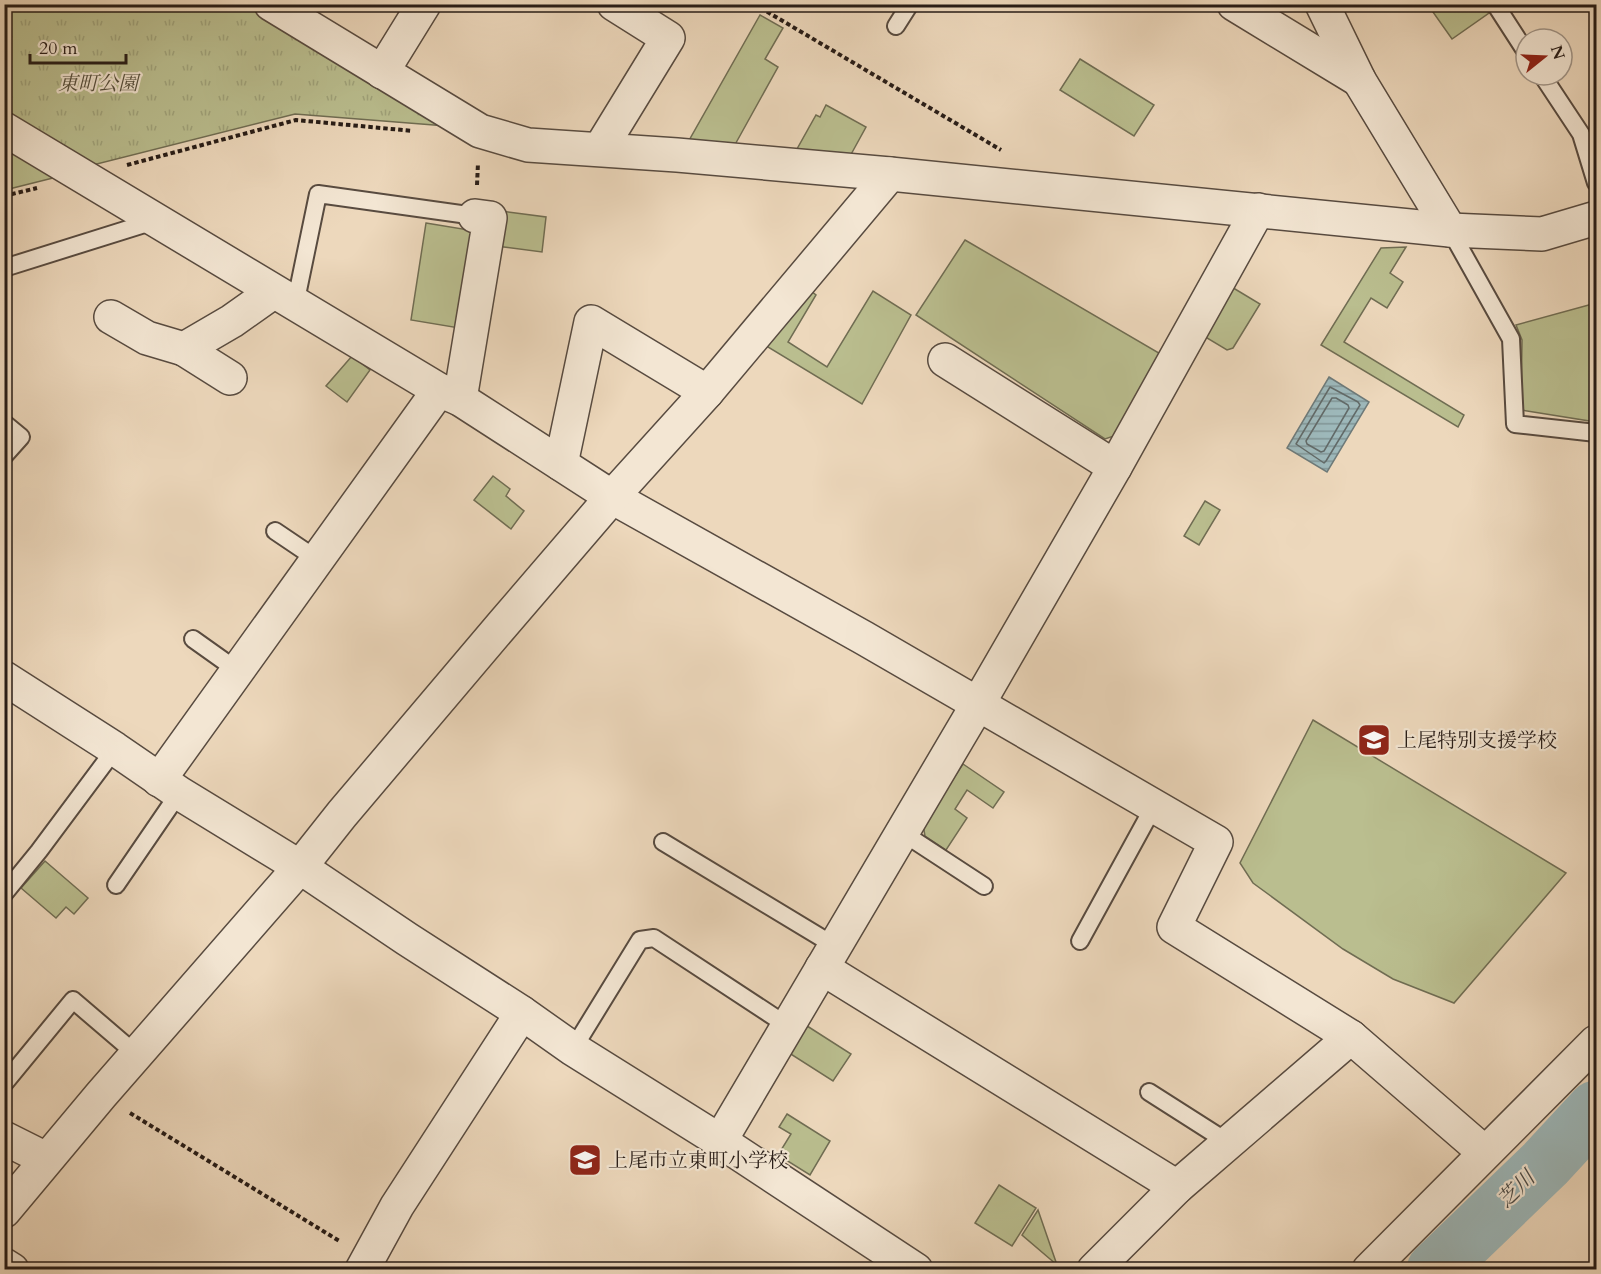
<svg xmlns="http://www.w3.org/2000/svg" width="1601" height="1274" viewBox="0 0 1601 1274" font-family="Cardo,'Noto Serif JP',serif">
<defs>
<pattern id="park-tufts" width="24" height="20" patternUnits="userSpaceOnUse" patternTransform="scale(1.5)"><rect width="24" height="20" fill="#babe8f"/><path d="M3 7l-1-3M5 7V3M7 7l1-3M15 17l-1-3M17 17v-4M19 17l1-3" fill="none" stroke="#a0a37b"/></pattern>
<pattern id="water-rules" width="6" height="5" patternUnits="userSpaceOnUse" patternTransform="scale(1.5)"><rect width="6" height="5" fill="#9db8ba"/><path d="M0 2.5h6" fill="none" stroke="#809596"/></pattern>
</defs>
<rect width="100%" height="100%" fill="#edd8bc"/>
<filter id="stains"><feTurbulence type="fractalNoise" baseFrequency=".00333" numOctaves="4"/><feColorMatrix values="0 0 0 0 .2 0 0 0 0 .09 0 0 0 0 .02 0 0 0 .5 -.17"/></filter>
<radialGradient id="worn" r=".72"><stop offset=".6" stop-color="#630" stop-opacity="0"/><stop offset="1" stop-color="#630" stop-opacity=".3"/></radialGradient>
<g fill="#babe8f" stroke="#706d53" stroke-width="1.5">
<path d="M 1428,5 L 1483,5 L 1489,13 L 1452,39 Z"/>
<path d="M 760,15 L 783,28 L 765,59 L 778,67 L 732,150 L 687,144 Z"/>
<path d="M 1080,59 L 1154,105 L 1134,136 L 1060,90 Z"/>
<path d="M 826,105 L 866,127 L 849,158 L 797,149 L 816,115 L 820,117 Z"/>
<path d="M 5,141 L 65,175 L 5,190 Z"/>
<path d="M 501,211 L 546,217 L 542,252 L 496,246 Z"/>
<path d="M 426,223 L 475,231 L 459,328 L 411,320 Z"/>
<path d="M 965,240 L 1164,356 L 1120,434 L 1105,439 L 916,315 Z"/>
<path d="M 1406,247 L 1390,273 L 1403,282 L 1387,308 L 1371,298 L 1344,342 L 1464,415 L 1458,427 L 1321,345 L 1381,248 Z"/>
<path d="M 1230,286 L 1260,304 L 1233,348 L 1227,350 L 1202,335 Z"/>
<path d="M 807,288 L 816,295 L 788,342 L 827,367 L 873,291 L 911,315 L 862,404 L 763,344 Z"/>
<path d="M 1596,303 L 1596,422 L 1521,410 L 1522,340 L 1516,325 Z"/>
<path d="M 352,356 L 370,370 L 347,402 L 326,386 Z"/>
<path d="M 493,476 L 510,489 L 506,496 L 524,511 L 511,529 L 474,500 Z"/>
<path d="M 1205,501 L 1220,510 L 1199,545 L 1184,536 Z"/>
<path d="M 1313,720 L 1566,873 L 1454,1003 L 1393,979 L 1343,949 L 1253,883 L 1240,863 Z"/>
<path d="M 963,764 L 1004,792 L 993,808 L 967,790 L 955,809 L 967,818 L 946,850 L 925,836 L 923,824 Z"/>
<path d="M 45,861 L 88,898 L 74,914 L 66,907 L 56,918 L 21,888 Z"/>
<path d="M 804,1024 L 851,1054 L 833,1081 L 786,1051 Z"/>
<path d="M 787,1114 L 830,1141 L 810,1175 L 778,1155 L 791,1134 L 779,1127 Z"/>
<path d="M 999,1185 L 1036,1208 L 1012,1246 L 975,1223 Z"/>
<path d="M 1038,1210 L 1057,1265 L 1022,1235 Z"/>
</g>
<path fill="url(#park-tufts)" stroke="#706d53" stroke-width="1.5" d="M 4,5 L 249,5 L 459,127 L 295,114 L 85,167 L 5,118 Z"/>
<path fill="url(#water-rules)" stroke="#6e7a79" stroke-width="1.5" d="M 1329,377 L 1369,402 L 1327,472 L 1287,448 Z"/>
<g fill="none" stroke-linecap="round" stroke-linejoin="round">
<g stroke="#626a68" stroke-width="1.5">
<path d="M 1330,387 L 1358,402 L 1360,405 L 1326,461 L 1324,463 L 1296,444 Z"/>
<path d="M 1336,398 L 1348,405 L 1349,408 L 1324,451 L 1321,452 L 1307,444 L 1306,441 L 1332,398 Z"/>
</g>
<path stroke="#9db8ba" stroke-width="57" d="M 1435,1270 L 1545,1164 L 1596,1109"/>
<defs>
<g id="lane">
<path d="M 1495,4 L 1526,52"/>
<path d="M 896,26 L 910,4"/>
<path d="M 1542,75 L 1581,134 L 1596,183"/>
<path d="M 1450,230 L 1511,339 L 1515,424 L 1596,433"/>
<path d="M 4,268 L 154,221"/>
<path d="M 295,305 L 318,194 L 475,216"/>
<path d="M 4,423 L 21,437 L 4,456"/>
<path d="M 275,531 L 318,560"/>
<path d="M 193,639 L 238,671"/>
<path d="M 903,833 L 984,886"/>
<path d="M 663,842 L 835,946"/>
<path d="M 116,885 L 179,793"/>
<path d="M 4,894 L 39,851 L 115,749"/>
<path d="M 1080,941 L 1154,806"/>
<path d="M 573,1049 L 640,940 L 654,938 L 788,1026"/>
<path d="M 4,1084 L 73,1000 L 136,1054"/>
<path d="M 1149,1092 L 1229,1143"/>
</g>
<g id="street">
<path d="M 271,4 L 480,131 L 528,145 L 677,155 L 890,174 L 1450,230 L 1542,234 L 1596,218"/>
<path d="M 1234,4 L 1359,80"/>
<path d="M 1322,4 L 1359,80 L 1450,230"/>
<path d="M 382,72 L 424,4"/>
<path d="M 4,129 L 439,390 L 460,399 L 612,497 L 864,638 L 1216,842 L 1174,927 L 1351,1037 L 1484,1152"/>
<path d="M 600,149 L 668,38 L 614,4"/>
<path d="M 111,317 L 147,338 L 184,349 L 232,321 L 273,292"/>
<path d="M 184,349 L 230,378"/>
<path d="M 945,360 L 1115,467"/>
<path d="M 460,399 L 490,218 L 475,216"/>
<path d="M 561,464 L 591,322 L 707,392"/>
<path d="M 4,678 L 115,749 L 179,793 L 300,867 L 407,939 L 522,1013 L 573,1049 L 720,1141 L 916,1270"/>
<path d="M 159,780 L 439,390"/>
<path d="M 822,968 L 1177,1187"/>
<path d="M 4,1138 L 46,1159"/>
<path d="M 720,1141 L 978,704 L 1115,467 L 1258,210"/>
<path d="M 4,1211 L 101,1095 L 300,867 L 342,814 L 503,624 L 612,497 L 707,392 L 890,174"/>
<path d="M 4,1265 L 12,1270"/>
<path d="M 362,1270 L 397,1206 L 522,1013"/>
<path d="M 1094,1270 L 1177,1187 L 1351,1037"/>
<path d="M 1369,1270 L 1596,1042"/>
</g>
</defs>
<use href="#lane" stroke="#584b40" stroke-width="20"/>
<use href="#street" stroke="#584b40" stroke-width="36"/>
<g stroke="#271c17" stroke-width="4" stroke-dasharray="4.5 3" stroke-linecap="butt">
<path d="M 754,4 L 1001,150"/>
<path d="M 127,165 L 296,120 L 413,131"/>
<path d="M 477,185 L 478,163"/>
<path d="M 4,196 L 37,188"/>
<path d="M 130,1113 L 341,1242"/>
</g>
<use href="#lane" stroke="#f3e6d3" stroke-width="16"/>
<use href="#street" stroke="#f3e6d3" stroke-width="33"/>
</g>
<defs>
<symbol id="school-square" viewBox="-11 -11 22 22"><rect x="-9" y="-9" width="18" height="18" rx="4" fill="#8f2418" stroke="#f3e6d3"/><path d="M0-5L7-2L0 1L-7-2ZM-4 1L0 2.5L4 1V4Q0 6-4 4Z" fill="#fff"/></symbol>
</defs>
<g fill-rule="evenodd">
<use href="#school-square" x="1355" y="721" width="38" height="38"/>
<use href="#school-square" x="566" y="1141" width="38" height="38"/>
</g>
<g text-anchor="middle" stroke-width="4.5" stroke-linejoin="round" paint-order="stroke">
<g font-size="20" font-style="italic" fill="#534d3b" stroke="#f3e6d3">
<text x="98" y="90">東町公園</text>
</g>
<g font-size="20" fill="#271c17" stroke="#f3e6d3" text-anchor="start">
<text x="1397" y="747">上尾特別支援学校</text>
<text x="608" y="1167">上尾市立東町小学校</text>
</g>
<g font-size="21" font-style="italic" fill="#4a4b48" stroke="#f3e6d3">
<text transform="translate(1516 1189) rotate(-45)" y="7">芝川</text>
</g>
</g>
<rect width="1601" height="1274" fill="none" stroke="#edd8bc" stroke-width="24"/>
<rect x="6" y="6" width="1589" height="1262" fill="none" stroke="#271c17" stroke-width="3"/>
<rect x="12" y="12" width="1577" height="1250" fill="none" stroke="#271c17" stroke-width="1.5"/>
<g transform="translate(1544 57) rotate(72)"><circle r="28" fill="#f3e6d3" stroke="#a19588" stroke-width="1.5"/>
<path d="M0-4.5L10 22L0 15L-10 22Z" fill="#8f2418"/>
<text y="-9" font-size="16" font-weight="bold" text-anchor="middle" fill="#271c17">N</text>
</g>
<path d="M30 54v9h96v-9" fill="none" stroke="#271c17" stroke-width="3"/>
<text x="39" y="54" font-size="18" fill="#271c17" stroke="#f3e6d3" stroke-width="4.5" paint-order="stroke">20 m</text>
<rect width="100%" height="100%" filter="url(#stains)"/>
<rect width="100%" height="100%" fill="url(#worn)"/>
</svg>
